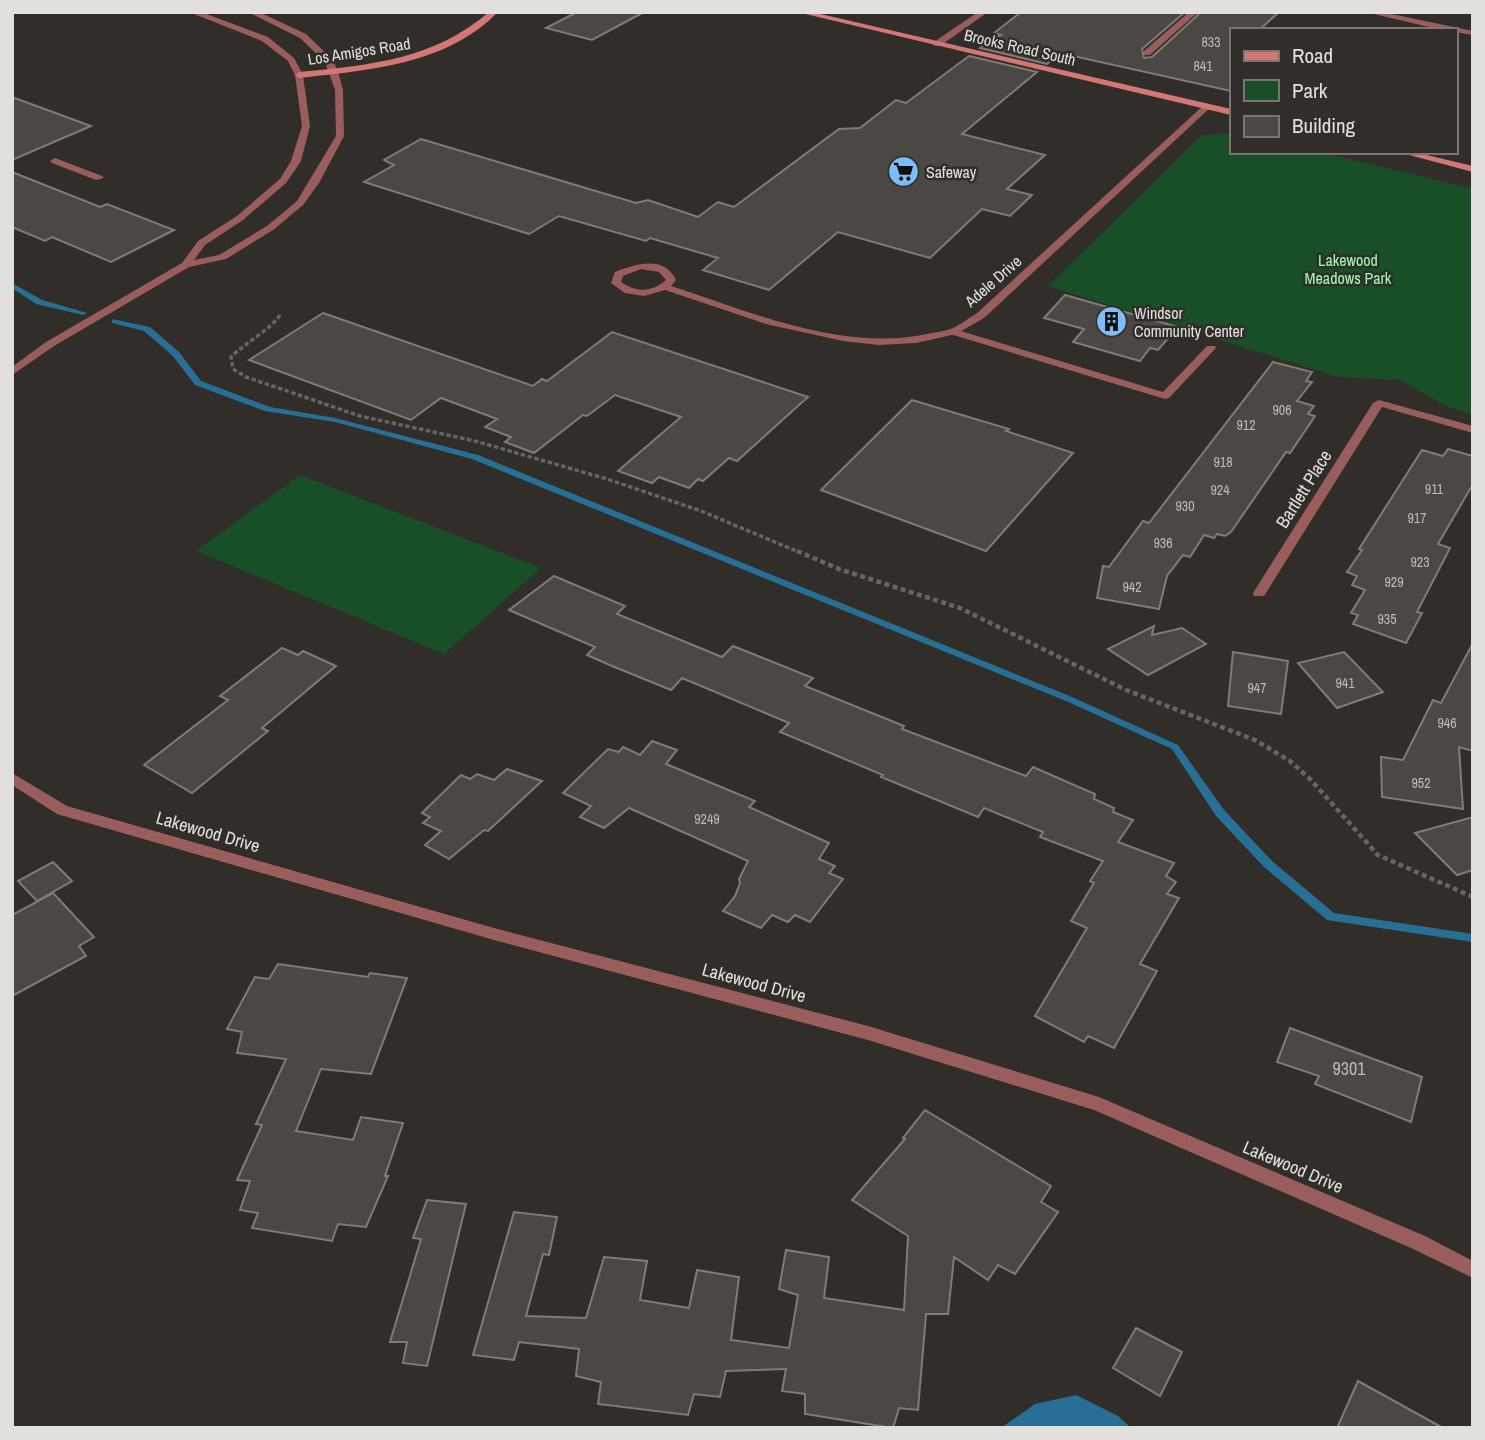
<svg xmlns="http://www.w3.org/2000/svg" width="1485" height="1440" viewBox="0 0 1485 1440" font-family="'Archivo Narrow',sans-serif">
<rect width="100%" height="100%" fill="#312e2a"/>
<g fill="#184f27">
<path d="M 1231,133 L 1231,152 L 1320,152 L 1473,189 L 1473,415 L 1444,405 L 1400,380 L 1338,377 L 1048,286 L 1202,135 Z"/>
<path d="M 300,475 L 541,568 L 444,654 L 196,551 Z"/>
</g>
<path fill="#286f95" d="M 1076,1395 L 1118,1416 L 1131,1428 L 1001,1428 L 1035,1404 Z"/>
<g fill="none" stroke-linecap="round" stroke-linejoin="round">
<g fill="#286f95" fill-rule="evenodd">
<path d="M 12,283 L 42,300 L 87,313 L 83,315 L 36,304 L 12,288 Z"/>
<path d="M 112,319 L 150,327 L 179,352 L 201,381 L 270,407 L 335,418 L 478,455 L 1072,697 L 1178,745 L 1224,810 L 1272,861 L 1334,913 L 1473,934 L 1473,942 L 1327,920 L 1264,867 L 1216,816 L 1172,749 L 1066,701 L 472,459 L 335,422 L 265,411 L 195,385 L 173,356 L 144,331 L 112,323 Z"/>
</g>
</g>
<g fill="#4b4843" stroke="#7f7c77" stroke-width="2">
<path d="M 577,12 L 644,12 L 592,40 L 546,28 Z"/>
<path d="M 1021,12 L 1185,12 L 1142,49 L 1144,58 L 1152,57 L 1201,12 L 1279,12 L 1259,30 L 1231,30 L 1231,91 L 1060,53 L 1047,64 L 980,48 L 1001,35 L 994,33 Z"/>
<path d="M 969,56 L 1037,72 L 962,134 L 1045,155 L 1007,189 L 1032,195 L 1010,216 L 982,209 L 930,258 L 838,232 L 769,290 L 703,270 L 718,258 L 650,238 L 646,241 L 559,216 L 529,234 L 364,182 L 394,165 L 384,160 L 421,139 L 636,203 L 648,200 L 698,217 L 718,202 L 734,207 L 839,129 L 860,128 L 896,100 L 906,103 Z"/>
<path d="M 12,97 L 91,126 L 12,160 Z"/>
<path d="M 12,172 L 100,207 L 107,204 L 174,230 L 111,262 L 52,237 L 45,241 L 12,227 Z"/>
<path d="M 1065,295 L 1178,327 L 1158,350 L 1150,348 L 1140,361 L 1073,342 L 1084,329 L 1044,318 Z"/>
<path d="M 323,313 L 533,386 L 542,379 L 547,381 L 612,332 L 808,397 L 737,461 L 729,458 L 703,481 L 698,479 L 689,488 L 659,477 L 652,483 L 618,471 L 681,417 L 615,395 L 587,416 L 583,415 L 534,453 L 505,442 L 511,437 L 485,427 L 497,419 L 441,398 L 411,420 L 249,360 Z"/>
<path d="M 1273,362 L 1312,372 L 1306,381 L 1312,382 L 1297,401 L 1314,406 L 1308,414 L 1315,416 L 1290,453 L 1286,452 L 1231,532 L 1225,536 L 1217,534 L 1214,538 L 1204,535 L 1190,557 L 1183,555 L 1167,576 L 1159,609 L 1097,598 L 1103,566 L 1109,567 L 1143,521 L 1149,523 Z"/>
<path d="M 912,400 L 1009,429 L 1006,431 L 1073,453 L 986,551 L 821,490 Z"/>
<path d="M 1448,449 L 1473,456 L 1473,484 L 1438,544 L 1450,548 L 1417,612 L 1422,613 L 1406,643 L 1353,624 L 1358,615 L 1351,613 L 1365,590 L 1352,585 L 1357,576 L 1347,572 L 1362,550 L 1359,549 L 1422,450 L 1443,456 Z"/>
<path d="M 554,576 L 625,606 L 617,614 L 722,657 L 733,646 L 813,678 L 805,686 L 904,726 L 902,729 L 1026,776 L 1033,767 L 1095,794 L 1094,799 L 1114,808 L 1113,812 L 1133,820 L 1118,842 L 1174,863 L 1166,876 L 1176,882 L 1167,894 L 1179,898 L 1140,964 L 1157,971 L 1114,1048 L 1088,1036 L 1084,1042 L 1035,1016 L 1087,928 L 1071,921 L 1094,883 L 1090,881 L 1103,861 L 1040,837 L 1043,832 L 984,808 L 978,817 L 881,777 L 883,775 L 780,732 L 789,723 L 682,678 L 671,690 L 612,666 L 587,655 L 595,647 L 509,610 Z"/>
<path d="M 1154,626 L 1152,635 L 1182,628 L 1206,644 L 1148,675 L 1108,649 Z"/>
<path d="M 1473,643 L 1473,751 L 1459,747 L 1463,809 L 1382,797 L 1381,757 L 1403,760 L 1433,700 L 1441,703 Z"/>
<path d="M 282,648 L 298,655 L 303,651 L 336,666 L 262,728 L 268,731 L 192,793 L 144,765 L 228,700 L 220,696 Z"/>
<path d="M 1233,652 L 1288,661 L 1281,714 L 1228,706 Z"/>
<path d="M 1344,652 L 1383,692 L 1337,708 L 1298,663 Z"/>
<path d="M 652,741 L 677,750 L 666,764 L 755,801 L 749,807 L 829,843 L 819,859 L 835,866 L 829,873 L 843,879 L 810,922 L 795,915 L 788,922 L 772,915 L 761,928 L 723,911 L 735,896 L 740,883 L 739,879 L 748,861 L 629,808 L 604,828 L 580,817 L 591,806 L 563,793 L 608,749 L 619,752 L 623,747 L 640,755 Z"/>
<path d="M 507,769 L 542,781 L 488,831 L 484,830 L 449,859 L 425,845 L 441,831 L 423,823 L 430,817 L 422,813 L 461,775 L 470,779 L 477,774 L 494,780 Z"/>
<path d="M 1473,817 L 1473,870 L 1457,875 L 1415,833 Z"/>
<path d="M 53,862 L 72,881 L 37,901 L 18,881 Z"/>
<path d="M 53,893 L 94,937 L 79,946 L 86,956 L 12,996 L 12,915 Z"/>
<path d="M 278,964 L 368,977 L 370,973 L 407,978 L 371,1074 L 321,1069 L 296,1131 L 353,1140 L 361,1117 L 403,1123 L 385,1176 L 388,1176 L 366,1227 L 338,1224 L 332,1241 L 252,1228 L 258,1213 L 240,1210 L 250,1181 L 237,1180 L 262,1125 L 256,1124 L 286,1059 L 237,1053 L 242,1032 L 227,1029 L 255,977 L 269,979 Z"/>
<path d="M 1290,1028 L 1422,1077 L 1411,1122 L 1315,1084 L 1319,1076 L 1277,1062 Z"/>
<path d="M 925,1110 L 1051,1186 L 1041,1202 L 1058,1212 L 1015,1274 L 998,1265 L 988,1280 L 954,1257 L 948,1314 L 926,1314 L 918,1410 L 899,1408 L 893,1428 L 805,1414 L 805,1394 L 782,1391 L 786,1369 L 726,1371 L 720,1397 L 694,1394 L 688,1415 L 598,1404 L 601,1382 L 576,1376 L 579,1349 L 519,1342 L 514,1360 L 473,1355 L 514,1212 L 557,1217 L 549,1255 L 543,1254 L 526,1316 L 586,1318 L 604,1257 L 647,1261 L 640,1300 L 689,1308 L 697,1270 L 739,1277 L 731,1340 L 789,1348 L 798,1295 L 779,1289 L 786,1250 L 829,1257 L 824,1298 L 904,1310 L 908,1236 L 852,1200 L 905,1139 L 903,1138 Z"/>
<path d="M 427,1200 L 466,1204 L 427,1366 L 403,1363 L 407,1342 L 390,1342 L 421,1239 L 413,1238 Z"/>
<path d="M 1136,1328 L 1182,1352 L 1160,1396 L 1113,1368 Z"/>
<path d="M 1358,1381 L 1443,1428 L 1337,1428 Z"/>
</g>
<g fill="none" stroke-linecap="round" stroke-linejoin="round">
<path stroke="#676561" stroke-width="3.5" stroke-dasharray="4.5 2.5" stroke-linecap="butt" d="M 280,315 C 271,329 245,343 231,357 L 233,369 L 246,377 L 360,416 L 475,441 L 607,479 L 701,511 L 801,553"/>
<path stroke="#676561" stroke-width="4.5" stroke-dasharray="5 3.5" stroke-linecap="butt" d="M 797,551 L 839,569 L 960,608 L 1126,690 L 1255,740 L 1290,761 L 1310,779 L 1378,855 L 1473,897"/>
<g fill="#995d5c" fill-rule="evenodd">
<path d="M 55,158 L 102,176 L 104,178 L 96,180 L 52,163 L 50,161 Z"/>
<path d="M 954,329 L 1163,392 L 1207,346 L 1215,346 L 1216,348 L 1169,398 L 1165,399 L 950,334 L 949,332 Z"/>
</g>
<g fill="#995d5c" fill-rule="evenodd">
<path d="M 189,12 L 201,12 L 268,37 L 294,58 L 303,75 L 310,126 L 301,161 L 286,183 L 243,220 L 205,245 L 194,260 L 219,255 L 267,226 L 297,201 L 336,136 L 335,90 L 325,62 L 300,38 L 248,12 L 259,12 L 306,34 L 332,59 L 338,71 L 343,90 L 344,136 L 319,183 L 303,205 L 273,230 L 226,259 L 189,267 L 54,346 L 12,375 L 12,367 L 46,342 L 182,263 L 198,241 L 237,216 L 280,179 L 291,161 L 302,126 L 295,75 L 288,61 L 262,41 Z"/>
<path d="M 978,12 L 988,12 L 940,46 L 934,46 L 934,42 Z"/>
<path d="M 1189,12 L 1198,12 L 1150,55 L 1144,55 L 1144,51 Z"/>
<path d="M 1365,12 L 1382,12 L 1473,31 L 1473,35 L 1455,32 L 1455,30 L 1442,30 Z"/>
<path d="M 1205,104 L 1212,106 L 984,318 L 956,334 L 916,343 L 879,345 L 843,341 L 766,324 L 665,290 L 644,296 L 625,293 L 611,283 L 615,272 C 636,264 664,255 676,280 L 671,286 C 751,312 841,352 927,334 C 936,332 945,331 953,328 C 961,324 969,318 976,314 ZM 641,269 L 659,272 L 666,280 C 653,292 636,293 621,282 L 623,276 Z"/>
<path d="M 1379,400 L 1473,426 L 1473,433 L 1382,407 L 1264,596 L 1254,596 L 1253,593 L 1373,403 Z"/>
<path d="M 12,773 L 67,806 L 494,928 L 868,1026 L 1099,1097 L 1425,1236 L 1473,1261 L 1473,1278 L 1411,1248 L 1094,1110 L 868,1040 L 494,940 L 57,814 L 12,785 Z"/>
</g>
<g fill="#d47674" fill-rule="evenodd">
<path d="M 489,12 L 498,12 C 446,65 369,70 299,78 L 295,75 L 299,72 C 370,65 433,60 489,12 Z"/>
<path d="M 797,12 L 812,12 L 1231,109 L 1231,115 Z"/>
<path d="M 1398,152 L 1414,152 L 1473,166 L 1473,172 Z"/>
</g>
</g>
<defs>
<symbol id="supermarket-disc" viewBox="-11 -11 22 22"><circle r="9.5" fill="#7fbdfa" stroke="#312e2a"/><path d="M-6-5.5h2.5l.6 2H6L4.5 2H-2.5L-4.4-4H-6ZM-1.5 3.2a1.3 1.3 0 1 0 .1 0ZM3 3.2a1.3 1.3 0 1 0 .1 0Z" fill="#111"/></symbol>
<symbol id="building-disc" viewBox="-11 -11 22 22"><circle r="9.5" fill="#7fbdfa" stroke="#312e2a"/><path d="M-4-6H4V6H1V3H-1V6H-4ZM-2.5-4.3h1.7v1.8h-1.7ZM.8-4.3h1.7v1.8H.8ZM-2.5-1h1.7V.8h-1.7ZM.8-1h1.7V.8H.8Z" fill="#111"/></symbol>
</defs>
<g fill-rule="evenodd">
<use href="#supermarket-disc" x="886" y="154" width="35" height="35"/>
<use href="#building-disc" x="1094" y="304" width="35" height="35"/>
</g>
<g text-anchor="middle" stroke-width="5" stroke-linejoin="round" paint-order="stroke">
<g font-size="14" fill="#bcbab6">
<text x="1211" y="47">833</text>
<text x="1203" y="71">841</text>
<text x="1282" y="415">906</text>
<text x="1246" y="430">912</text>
<text x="1223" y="467">918</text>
<text x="1434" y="494">911</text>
<text x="1220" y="495">924</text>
<text x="1185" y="511">930</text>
<text x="1417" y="523">917</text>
<text x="1163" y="548">936</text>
<text x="1420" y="567">923</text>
<text x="1394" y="587">929</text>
<text x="1132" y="592">942</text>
<text x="1387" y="624">935</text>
<text x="1345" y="688">941</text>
<text x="1257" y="693">947</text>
<text x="1447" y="728">946</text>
<text x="1421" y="788">952</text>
<text x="707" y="824">9249</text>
</g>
<g font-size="16" fill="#e2e0dd" stroke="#312e2a">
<text transform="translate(1020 47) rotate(13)" y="6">Brooks Road South</text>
<text transform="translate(359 51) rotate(-9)" y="6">Los Amigos Road</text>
<text transform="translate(993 281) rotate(-41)" y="6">Adele Drive</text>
</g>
<g font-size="16" fill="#e2e0dd" stroke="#312e2a" text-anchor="start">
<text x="926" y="178">Safeway</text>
<text x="1134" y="319">Windsor<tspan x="1134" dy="18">Community Center</tspan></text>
</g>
<g font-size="16" fill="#99fdad" stroke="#312e2a">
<text x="1348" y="266">Lakewood<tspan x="1348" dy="18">Meadows Park</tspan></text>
</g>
<g font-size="18" fill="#e2e0dd" stroke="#312e2a">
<text transform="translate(1304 489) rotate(-58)" y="6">Bartlett Place</text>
<text transform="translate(208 832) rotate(16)" y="6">Lakewood Drive</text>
<text transform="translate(754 983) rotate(15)" y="6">Lakewood Drive</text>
<text transform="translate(1293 1167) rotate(23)" y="6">Lakewood Drive</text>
</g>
<g font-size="18" fill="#bcbab6">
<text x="1349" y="1075">9301</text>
</g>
</g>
<rect width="1485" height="1440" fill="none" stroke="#e2e0dd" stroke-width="28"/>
<rect x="1230" y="28" width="228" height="126" fill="#312e2a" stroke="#787572" stroke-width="2"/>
<rect x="1244" y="51" width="35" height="10" fill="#d47674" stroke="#787572" stroke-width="2"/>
<text x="1292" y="63" font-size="21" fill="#e2e0dd">Road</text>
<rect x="1244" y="80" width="35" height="21" fill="#184f27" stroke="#787572" stroke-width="2"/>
<text x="1292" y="98" font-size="21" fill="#e2e0dd">Park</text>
<rect x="1244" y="116" width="35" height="21" fill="#4b4843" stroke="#787572" stroke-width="2"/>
<text x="1292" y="133" font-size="21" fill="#e2e0dd">Building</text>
</svg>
